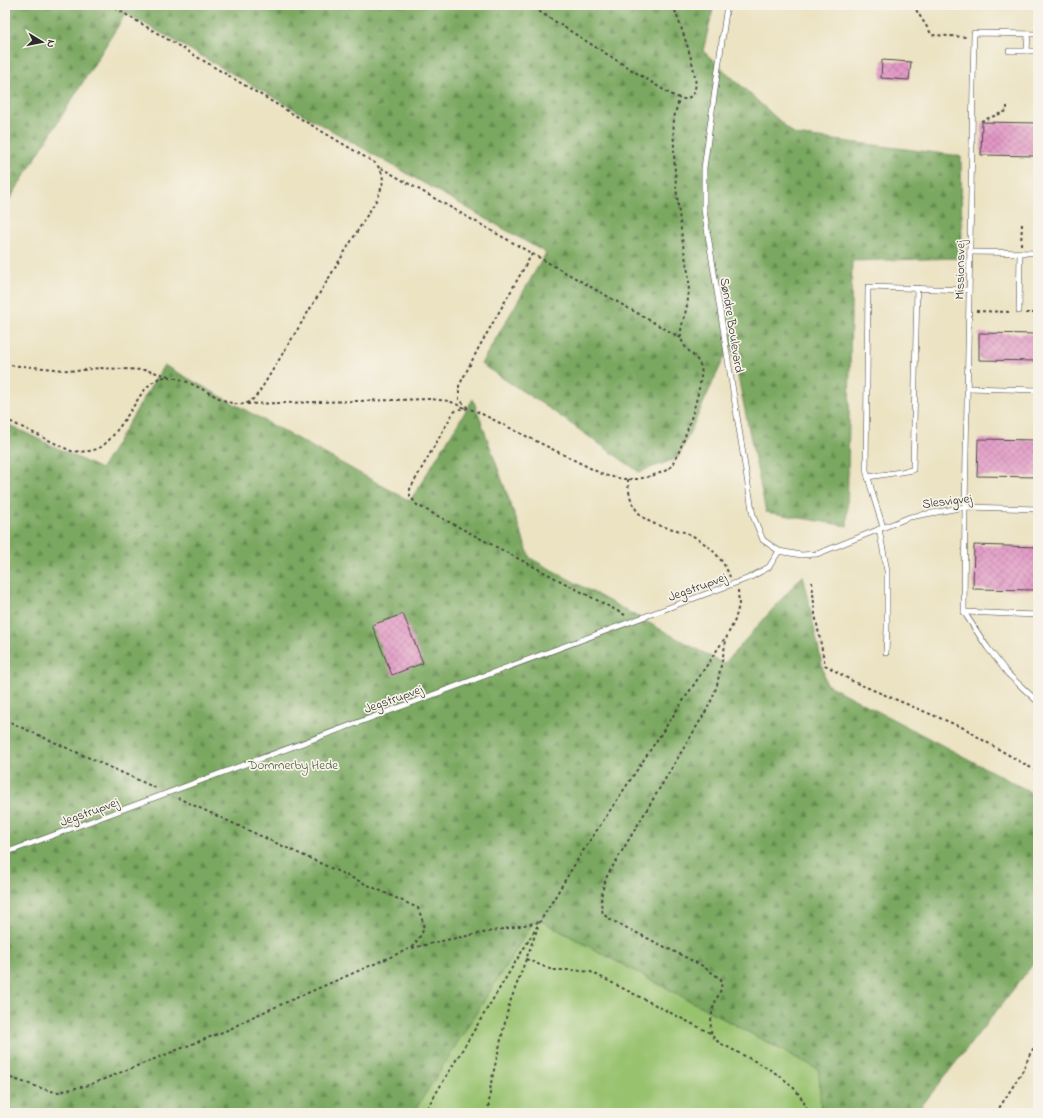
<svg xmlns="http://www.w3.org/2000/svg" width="1043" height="1118" viewBox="0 0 1043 1118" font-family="'Indie Flower',sans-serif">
<defs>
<pattern id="forest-firs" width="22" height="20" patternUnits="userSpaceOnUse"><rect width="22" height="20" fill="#7aa861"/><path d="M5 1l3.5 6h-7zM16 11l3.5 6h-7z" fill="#648950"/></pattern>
<pattern id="building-cross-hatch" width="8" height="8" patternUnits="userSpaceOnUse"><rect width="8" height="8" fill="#e297c5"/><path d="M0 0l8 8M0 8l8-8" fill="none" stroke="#b77ba0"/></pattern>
</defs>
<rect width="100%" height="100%" fill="#f7f3e8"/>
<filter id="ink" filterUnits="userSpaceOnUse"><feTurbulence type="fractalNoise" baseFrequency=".025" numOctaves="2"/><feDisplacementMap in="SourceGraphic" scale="8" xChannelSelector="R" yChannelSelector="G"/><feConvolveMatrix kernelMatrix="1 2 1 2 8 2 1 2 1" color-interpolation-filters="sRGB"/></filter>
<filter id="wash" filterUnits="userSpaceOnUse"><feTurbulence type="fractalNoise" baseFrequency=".012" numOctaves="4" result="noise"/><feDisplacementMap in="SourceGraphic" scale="16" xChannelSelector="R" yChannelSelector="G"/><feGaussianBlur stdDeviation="0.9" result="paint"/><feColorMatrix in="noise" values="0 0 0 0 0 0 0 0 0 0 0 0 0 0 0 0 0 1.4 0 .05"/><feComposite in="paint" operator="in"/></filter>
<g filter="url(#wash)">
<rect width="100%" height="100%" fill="#ece3c3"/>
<path fill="#98c26e" stroke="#62764c" d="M 536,918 L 819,1070 L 821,1113 L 413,1113 Z"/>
<g fill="url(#forest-firs)" stroke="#526a46">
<path d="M 5,5 L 714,5 L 703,51 L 795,135 L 961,156 L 962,258 L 852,261 L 847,526 L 766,512 L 731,343 L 678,458 L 639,472 L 550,409 L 481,364 L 546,253 L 126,13 L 5,207 Z"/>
<path d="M 164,365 L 410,501 L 473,399 L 530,558 L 724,664 L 803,575 L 826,684 L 1027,790 L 1038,797 L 1038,958 L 916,1113 L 821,1113 L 819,1070 L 536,918 L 413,1113 L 5,1113 L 5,423 L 101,469 Z"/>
</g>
<g id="blocks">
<g fill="url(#building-cross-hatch)">
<path d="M 882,60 L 911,62 L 909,80 L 881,78 Z"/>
<path d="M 982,122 L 1038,123 L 1038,156 L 981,155 Z"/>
<path d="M 979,333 L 1038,334 L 1038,361 L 979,360 Z"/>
<path d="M 978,439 L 1038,440 L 1038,477 L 977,476 Z"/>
<path d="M 974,545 L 1038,547 L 1038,590 L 973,589 Z"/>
<path d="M 403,614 L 423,663 L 392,675 L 372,625 Z"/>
</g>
</g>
</g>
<g filter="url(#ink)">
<use href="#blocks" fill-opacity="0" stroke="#484742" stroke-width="1"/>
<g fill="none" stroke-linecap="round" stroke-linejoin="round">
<defs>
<g id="service">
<path d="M 727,5 L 704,168 L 704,210 L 753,516 L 763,540 L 779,551 L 801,555 L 817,554 L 910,517 L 965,507 L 1038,509"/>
<path d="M 1038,34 L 974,33 L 965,507 L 964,612 L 987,647 L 1008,674 L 1038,702"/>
<path d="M 1009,51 L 1038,51"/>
<path d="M 1027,51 L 1028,34"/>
<path d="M 970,252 L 1038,253"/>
<path d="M 1019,311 L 1020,253"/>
<path d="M 967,388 L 1038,390"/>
<path d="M 868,477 L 913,470 L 917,288"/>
<path d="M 883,527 L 873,495 L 866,470 L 868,287 L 969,290"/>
<path d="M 879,529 L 887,571 L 887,628 L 886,653"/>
<path d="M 964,612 L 1038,615"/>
<path d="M 5,853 L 749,578 L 769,567 L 779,551"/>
</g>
</defs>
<use href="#service" stroke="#484742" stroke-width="6"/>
<g stroke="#484742" stroke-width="2" stroke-dasharray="3 3" stroke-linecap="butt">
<path d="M 529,5 L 670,94 C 674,96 680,99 685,99 C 690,98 694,94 695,89 C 699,73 679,22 673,5"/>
<path d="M 913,5 L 932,35 L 967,37"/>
<path d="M 981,121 L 1007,111 L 1007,106"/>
<path d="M 381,168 L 681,338"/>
<path d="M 1021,245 L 1022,224"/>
<path d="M 976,311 L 1012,312"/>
<path d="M 1026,313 L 1038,313"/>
<path d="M 5,365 L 22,366 L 76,371 L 99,368 L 145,370 L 169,376"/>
<path d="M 247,404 L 430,399 L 449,401 L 465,408"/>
<path d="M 468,408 L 459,399 L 459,386 L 478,349 L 532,254"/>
<path d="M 5,419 L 71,451 C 81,452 92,452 101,447 C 114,438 131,410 140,396 C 145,389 152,381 160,378 C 188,370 228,415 249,402 C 255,399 259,392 263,386 L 377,199 C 383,185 387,175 375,163 L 110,5"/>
<path d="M 628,479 C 628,503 638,520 661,526 C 671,529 681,530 691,535 C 708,544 723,558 730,577"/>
<path d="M 812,582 L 815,614 L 825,665 L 854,682 L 966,729 L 981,739 L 1038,772"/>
<path d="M 738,590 L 739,605 L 735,620 L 727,636 L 717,685 L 713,697 L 706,711 L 607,876 C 602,891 599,898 603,914 L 611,920 L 701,965 L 721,979 C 723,991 718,994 714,1005 C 712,1011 709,1029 712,1035 C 716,1043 727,1046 735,1051 C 756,1062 786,1075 800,1096 C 804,1101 806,1108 808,1113"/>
<path d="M 625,615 L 417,505 L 410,496 L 410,489 L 453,413 C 462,405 472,409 482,414 L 604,475 C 624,480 635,481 654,475 C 659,473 664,472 668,469 C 680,462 705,380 701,367 C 697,355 683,350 681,337 C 680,329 683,322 685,314 C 688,303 689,292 689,281 C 688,269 685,257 683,245 C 679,214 675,183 674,152 C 674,141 673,130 674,119 C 675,112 678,105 679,98"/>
<path d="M 5,720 L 156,788"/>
<path d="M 412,948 L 446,940 L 540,922"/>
<path d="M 526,959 L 552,970 L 572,970 L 591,972 L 712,1034"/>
<path d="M 5,1076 L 50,1091 L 59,1092 L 89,1085 L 230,1029 L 250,1018 L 411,948 C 426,930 426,929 418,908 L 178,798"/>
<path d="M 424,1113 L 581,854 L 725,638"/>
<path d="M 488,1113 L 491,1083 L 509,1005 L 538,927"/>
<path d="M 996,1113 L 1022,1072 L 1030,1054 L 1038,1041"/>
</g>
<use href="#service" stroke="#fff" stroke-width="5"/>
</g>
</g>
<g text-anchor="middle" stroke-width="3.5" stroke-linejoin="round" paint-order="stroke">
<g font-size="13" fill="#2b2b2b" stroke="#f7f3e8">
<text transform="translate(959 270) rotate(-89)" y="5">Missionsvej</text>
<text transform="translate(733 325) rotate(81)" y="5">Søndre Boulevard</text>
<text transform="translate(947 500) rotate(-7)" y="5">Slesvigvej</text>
<text transform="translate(697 586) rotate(-20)" y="5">Jegstrupvej</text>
<text transform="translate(393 698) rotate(-20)" y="5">Jegstrupvej</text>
<text transform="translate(89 811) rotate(-20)" y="5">Jegstrupvej</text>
</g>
<g font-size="13" fill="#4c583f" stroke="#f7f3e8">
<text x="293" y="769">Dommerby Hede</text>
</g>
</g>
<rect width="1043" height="1118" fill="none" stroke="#f7f3e8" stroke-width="20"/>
<g transform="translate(42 42) rotate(100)" stroke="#f7f3e8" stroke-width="3" paint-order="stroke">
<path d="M0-3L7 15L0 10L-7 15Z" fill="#2b2b2b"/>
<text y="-6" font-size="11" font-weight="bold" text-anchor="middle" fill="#2b2b2b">N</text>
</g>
</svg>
